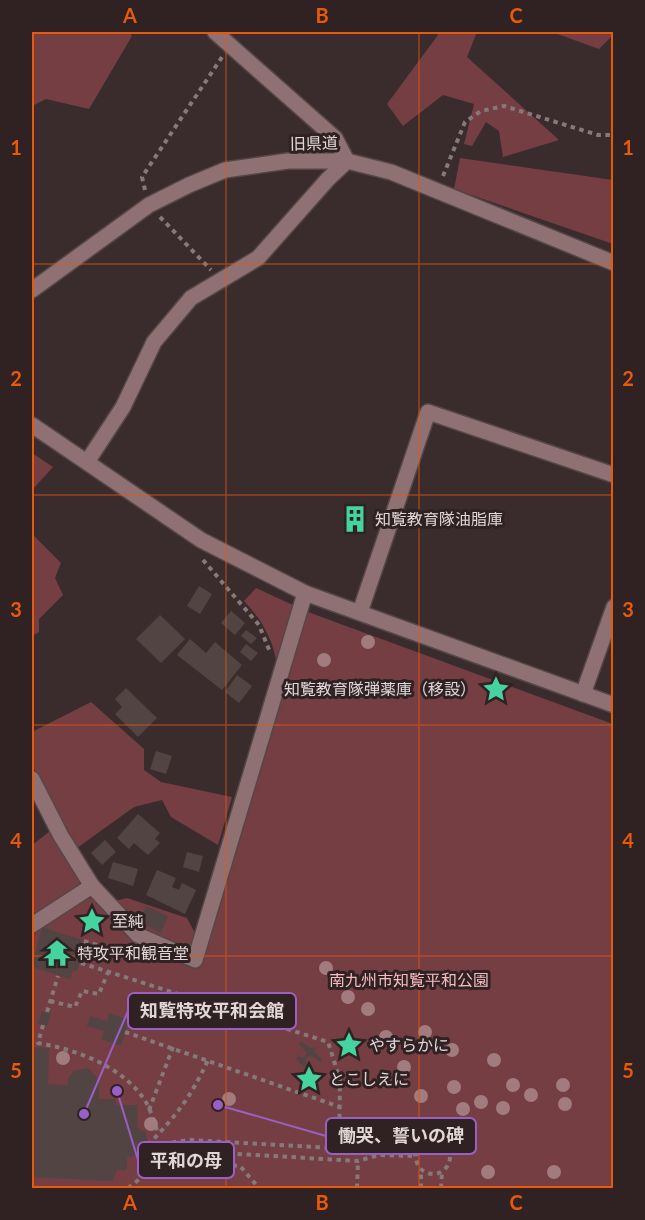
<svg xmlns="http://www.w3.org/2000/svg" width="645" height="1220" viewBox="0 0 645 1220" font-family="Lato,'Noto Sans JP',sans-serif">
<rect width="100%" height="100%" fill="#3a2c2d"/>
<g fill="#743e43">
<path d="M 32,32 L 129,32 L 132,36 L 89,109 L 46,99 L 32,106 Z"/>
<path d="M 435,32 L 477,32 L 467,57 L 559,140 L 503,157 L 499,131 L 486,122 L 472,146 L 464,144 L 474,104 L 443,95 L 403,126 L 387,104 L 438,35 Z"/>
<path d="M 552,32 L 613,32 L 614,34 L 599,49 Z"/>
<path d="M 460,158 L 613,180 L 613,244 L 454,189 Z"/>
<path d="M 32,453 L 53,467 L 32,490 Z"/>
<path d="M 32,534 L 61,563 L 55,578 L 63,595 L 39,619 L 39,632 L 32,636 Z"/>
<path d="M 256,588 L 295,606 L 277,665 C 273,639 262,620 244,601 Z"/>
<path d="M 308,612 L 613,724 L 613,1188 L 32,1188 L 32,931 L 81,901 L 95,897 L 115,901 L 127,898 L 187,918 L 196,935 L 209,938 Z"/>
<path d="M 91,702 L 144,749 L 144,770 L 161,782 L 232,797 L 218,845 L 171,817 L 162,800 L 134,807 L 77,848 L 33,767 L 32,732 Z"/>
<path d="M 49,832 L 84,886 L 32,919 L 32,845 Z"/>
</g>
<g fill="#534444">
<path d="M 351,509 L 365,513 L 359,529 L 346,525 Z"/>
<path d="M 199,586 L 212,594 L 200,614 L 187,606 Z"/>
<path d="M 231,611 L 245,623 L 235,635 L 221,623 Z"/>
<path d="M 160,615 L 185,639 L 161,663 L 136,639 Z"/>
<path d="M 246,630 L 257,638 L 251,644 L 241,636 Z"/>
<path d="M 190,639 L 206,653 L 215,642 L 242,665 L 222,690 L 177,655 Z"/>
<path d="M 246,644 L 258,653 L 251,661 L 240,652 Z"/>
<path d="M 237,675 L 252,686 L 239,703 L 225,692 Z"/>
<path d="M 126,688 L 157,718 L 138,737 L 115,714 L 122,707 L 115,699 Z"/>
<path d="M 156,751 L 172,756 L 166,774 L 150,769 Z"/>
<path d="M 138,814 L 160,833 L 155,839 L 160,843 L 148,855 L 134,843 L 129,849 L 117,838 Z"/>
<path d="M 105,840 L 116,852 L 102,865 L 91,853 Z"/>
<path d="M 187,852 L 203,856 L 199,872 L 183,867 Z"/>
<path d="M 113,862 L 138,869 L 133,886 L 108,878 Z"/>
<path d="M 157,870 L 176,878 L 172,887 L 179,890 L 182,883 L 196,890 L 185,914 L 146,895 Z"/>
<path d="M 146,906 L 168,916 L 161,933 L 139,922 Z"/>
<path d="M 42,927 L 82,940 L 78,952 L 82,954 L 77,971 L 73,970 L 70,979 L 32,967 Z"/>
<path d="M 42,1011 L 51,1013 L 47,1026 L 38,1024 Z"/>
<path d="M 109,1013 L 129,1020 L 121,1046 L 101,1039 L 104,1031 L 87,1026 L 90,1016 L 107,1021 Z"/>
<path d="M 301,1041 L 311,1048 L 317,1047 L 314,1051 L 322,1059 L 320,1062 L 310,1055 L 305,1060 L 307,1064 L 305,1067 L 300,1063 L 296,1058 L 299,1056 L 303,1058 L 307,1053 L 299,1044 Z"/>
<path d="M 32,1047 L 49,1048 L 48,1084 L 68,1085 L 68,1078 L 73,1071 L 88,1068 L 99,1080 L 99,1099 L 115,1099 L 117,1105 L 137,1105 L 138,1128 L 146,1133 L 148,1146 L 146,1152 L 127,1158 L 127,1170 L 117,1170 L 112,1181 L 32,1177 Z"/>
</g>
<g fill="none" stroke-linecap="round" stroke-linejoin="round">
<defs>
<g id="minor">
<path d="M 32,290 L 149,205 L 189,185 L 225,170 L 288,161 L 347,161 L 391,172 L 614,263"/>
<path d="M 32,425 L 201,540 L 305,593 L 614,705"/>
<path d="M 87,462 L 123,407 L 154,342 L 191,298 L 258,258 L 328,179 L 347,161 L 335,138 L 215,32"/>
<path d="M 360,612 L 428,412 L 614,475"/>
<path d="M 583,694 L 614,607"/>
<path d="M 32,779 L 61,836 L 92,886"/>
<path d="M 32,925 L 92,886 L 138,935 L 195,960 L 305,593"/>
</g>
</defs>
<use href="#minor" stroke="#554748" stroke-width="18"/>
<g stroke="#85797a" stroke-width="4" stroke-dasharray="4.5 4.5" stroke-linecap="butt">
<path d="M 443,176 L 465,122 L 481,111 L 504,106 L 598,135 L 614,135"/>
<path d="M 145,190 L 142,177 L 222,57"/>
<path d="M 160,217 L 211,270"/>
<path d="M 203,560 L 259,625 L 270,652"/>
<path d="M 84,941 L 117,951 L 125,945"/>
<path d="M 81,963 L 328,1042 L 340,1080 L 339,1160"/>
<path d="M 50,1001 L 75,1007 L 82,991 L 99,994 L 108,972"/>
<path d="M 47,1012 L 58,976"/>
<path d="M 43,1025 L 38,1043 C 77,1050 120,1065 144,1099 C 151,1109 154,1124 159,1134"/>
<path d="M 125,1032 L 340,1107"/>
<path d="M 149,1110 L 173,1047"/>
<circle cx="433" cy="1157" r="17"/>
<path d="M 148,1145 C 176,1116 191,1097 208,1060"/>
<path d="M 154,1145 L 189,1140 L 406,1152 L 415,1155"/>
<path d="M 148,1146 L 188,1151 L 358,1161 L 379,1155 L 416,1156"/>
<path d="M 148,1146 L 164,1160 L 240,1166 L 259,1188"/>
<path d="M 128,1188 L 164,1160"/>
<path d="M 357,1188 L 358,1161"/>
<path d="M 421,1188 L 421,1170"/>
<path d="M 441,1188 L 442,1172"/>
</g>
<use href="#minor" stroke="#907173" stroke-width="15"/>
</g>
<g fill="#a17b7d">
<circle cx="368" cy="642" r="7"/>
<circle cx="324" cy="660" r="7"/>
<circle cx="326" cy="968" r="7"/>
<circle cx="348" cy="997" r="7"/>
<circle cx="368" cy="1009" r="7"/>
<circle cx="425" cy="1032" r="7"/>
<circle cx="386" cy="1037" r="7"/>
<circle cx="452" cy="1050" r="7"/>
<circle cx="63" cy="1058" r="7"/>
<circle cx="494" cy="1060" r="7"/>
<circle cx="404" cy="1067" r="7"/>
<circle cx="513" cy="1085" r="7"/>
<circle cx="563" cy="1085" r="7"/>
<circle cx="454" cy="1087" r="7"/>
<circle cx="531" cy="1095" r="7"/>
<circle cx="421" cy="1096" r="7"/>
<circle cx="229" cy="1099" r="7"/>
<circle cx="481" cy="1102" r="7"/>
<circle cx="565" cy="1104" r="7"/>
<circle cx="503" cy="1108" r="7"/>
<circle cx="463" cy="1109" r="7"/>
<circle cx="151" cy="1124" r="7"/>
<circle cx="488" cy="1172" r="7"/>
<circle cx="554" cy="1172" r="7"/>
</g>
<path fill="none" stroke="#e8590c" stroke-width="1.5" stroke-opacity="0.55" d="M 226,32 L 226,1188M 419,32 L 419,1188M 32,264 L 614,264M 32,495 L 614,495M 32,725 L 614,725M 32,956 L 614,956"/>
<defs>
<symbol id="building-bare" viewBox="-9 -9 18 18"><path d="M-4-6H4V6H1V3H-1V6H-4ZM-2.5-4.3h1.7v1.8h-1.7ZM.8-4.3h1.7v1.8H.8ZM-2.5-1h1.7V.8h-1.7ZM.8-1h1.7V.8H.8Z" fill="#45d49f" stroke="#302223" stroke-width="2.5" paint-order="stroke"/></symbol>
<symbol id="sight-bare" viewBox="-9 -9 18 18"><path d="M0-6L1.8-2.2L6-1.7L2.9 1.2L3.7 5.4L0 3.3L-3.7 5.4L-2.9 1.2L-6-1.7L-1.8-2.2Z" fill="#45d49f" stroke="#302223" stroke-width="2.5" paint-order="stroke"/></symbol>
<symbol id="temple-bare" viewBox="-9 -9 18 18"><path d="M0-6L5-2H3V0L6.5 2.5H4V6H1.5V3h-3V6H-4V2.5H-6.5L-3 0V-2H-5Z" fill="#45d49f" stroke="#302223" stroke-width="2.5" paint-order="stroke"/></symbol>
</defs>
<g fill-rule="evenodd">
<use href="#building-bare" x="336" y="500" width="38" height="38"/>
<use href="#sight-bare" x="477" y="670" width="38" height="38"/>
<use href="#sight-bare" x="73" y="902" width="38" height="38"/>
<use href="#temple-bare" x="38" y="934" width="38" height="38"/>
<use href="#sight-bare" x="330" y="1026" width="38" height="38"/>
<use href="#sight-bare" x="290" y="1060" width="38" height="38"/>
</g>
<g text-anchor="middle" stroke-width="6" stroke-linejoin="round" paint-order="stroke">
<g font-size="16" fill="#e1d7d8" stroke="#302223">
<text transform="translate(314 143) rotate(-1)" y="6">旧県道</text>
</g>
<g font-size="16" fill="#e1d7d8" stroke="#302223" text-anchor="start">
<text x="375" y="525">知覧教育隊油脂庫</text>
<text x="476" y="695" text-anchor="end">知覧教育隊弾薬庫（移設）</text>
<text x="112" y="927">至純</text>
<text x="77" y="959">特攻平和観音堂</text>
<text x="369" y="1051">やすらかに</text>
<text x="329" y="1085">とこしえに</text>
</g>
<g font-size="16" fill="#f6bbbf" stroke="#302223">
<text x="409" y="986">南九州市知覧平和公園</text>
</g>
</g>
<path fill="none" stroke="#9a5fc6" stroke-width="2" d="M84 1114L128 1011M218 1105L326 1136M117 1091L138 1160"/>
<g fill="#9a5fc6" stroke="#302223" stroke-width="2">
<circle cx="84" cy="1114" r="6"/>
<circle cx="218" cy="1105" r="6"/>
<circle cx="117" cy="1091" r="6"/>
</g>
<g fill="#302223" stroke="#9a5fc6" stroke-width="2">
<rect x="128" y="993" width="168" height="36" rx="6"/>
<rect x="326" y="1118" width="150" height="36" rx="6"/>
<rect x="138" y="1142" width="96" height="36" rx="6"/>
</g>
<g font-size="18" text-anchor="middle" font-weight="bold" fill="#e1d7d8">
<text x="212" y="1017">知覧特攻平和会館</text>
<text x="401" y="1142">慟哭、誓いの碑</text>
<text x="186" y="1167">平和の母</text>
</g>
<rect width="645" height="1220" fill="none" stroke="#302223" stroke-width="66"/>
<rect x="33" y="33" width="579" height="1154" fill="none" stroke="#e8590c" stroke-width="2"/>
<g font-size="20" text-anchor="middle" font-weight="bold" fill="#e8590c">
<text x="130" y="23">A</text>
<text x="322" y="23">B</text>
<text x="516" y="23">C</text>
<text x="16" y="155">1</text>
<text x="628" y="155">1</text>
<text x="16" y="386">2</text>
<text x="628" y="386">2</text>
<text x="16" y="617">3</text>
<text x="628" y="617">3</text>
<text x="16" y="848">4</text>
<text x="628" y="848">4</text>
<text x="16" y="1078">5</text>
<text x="628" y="1078">5</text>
<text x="130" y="1210">A</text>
<text x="322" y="1210">B</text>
<text x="516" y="1210">C</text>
</g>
</svg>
